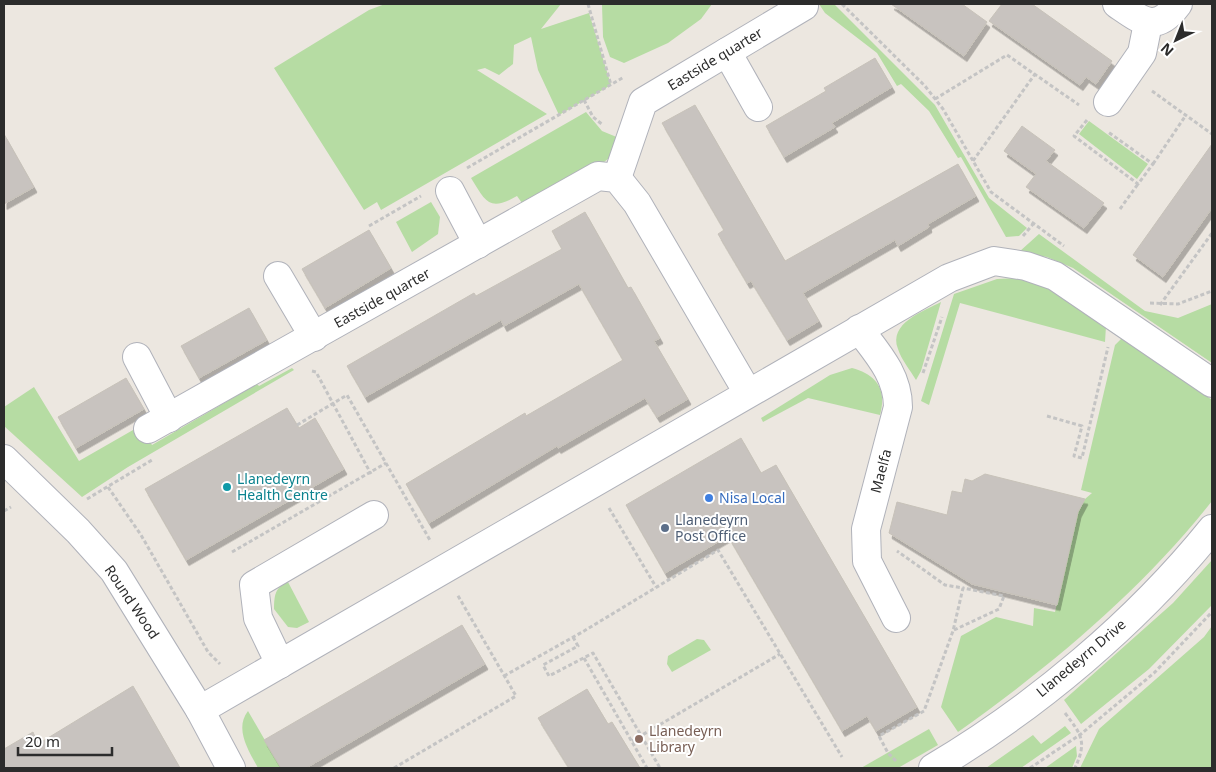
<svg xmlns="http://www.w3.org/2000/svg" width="1216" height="772" viewBox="0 0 1216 772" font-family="'Noto Sans',sans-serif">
<defs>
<filter id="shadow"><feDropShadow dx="3" dy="5.5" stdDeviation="0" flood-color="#0004"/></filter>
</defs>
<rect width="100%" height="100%" fill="#ece7e0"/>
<g fill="#b6dca3">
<path d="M 385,4 L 561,4 L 541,29 L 589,13 L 611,85 L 559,115 L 538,70 L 531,37 L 514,45 L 513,64 L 499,75 L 485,68 L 477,70 L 547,114 L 381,210 L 377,202 L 364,210 L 274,68 L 369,10 Z"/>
<path d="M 602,4 L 712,4 L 701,19 L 668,43 L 624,63 L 610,57 L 603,37 Z"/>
<path d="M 819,4 L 834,4 L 935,105 L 989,198 L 1027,228 L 1019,236 L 1006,237 L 961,157 L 958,158 L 929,111 L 901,84 L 897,86 L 877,53 L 825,13 Z"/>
<path d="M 586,112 L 602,131 L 619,138 L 613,155 L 604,162 L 574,173 L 522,203 L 517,196 C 489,212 486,202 471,178 Z"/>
<path d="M 1089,121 L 1148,164 L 1137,179 L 1079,134 Z"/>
<path d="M 431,202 L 440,217 L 438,234 L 412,252 L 396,222 Z"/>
<path d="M 1039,234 L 1145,311 L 1178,318 L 1212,304 L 1212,363 L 1073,268 L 1047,257 L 1019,252 Z"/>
<path d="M 1020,278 L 1058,290 L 1106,326 L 1105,342 L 960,303 L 929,405 L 921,401 L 954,294 L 997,279 Z"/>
<path d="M 941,302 L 921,371 L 916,380 C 910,370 901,359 898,349 C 888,323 924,311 941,302 Z"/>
<path d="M 1124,336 L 1212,400 L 1212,501 C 1141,591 1051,666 958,732 L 941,707 L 961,636 L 996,617 L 1033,626 L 1034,608 L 1055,612 L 1078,512 L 1085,499 L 1092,493 L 1081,490 L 1115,345 Z"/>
<path d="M 292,368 L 294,370 L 128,467 L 82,497 L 4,426 L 4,407 L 34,387 L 79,461 L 140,426 L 152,445 L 257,384 L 259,386 Z"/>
<path d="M 852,368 C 877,375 887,389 880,415 L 808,398 L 763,422 L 761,418 L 830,375 Z"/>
<path d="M 1212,560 L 1211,606 L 1149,669 L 1081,724 L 1064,700 L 1173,603 Z"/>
<path d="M 288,582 L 309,622 L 297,628 L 288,627 L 274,609 C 274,596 275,587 288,582 Z"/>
<path d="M 1212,626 L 1212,768 L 1080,768 L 1099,729 L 1204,637 Z"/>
<path d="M 697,639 L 704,640 L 711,650 L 672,672 L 667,664 L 668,656 Z"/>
<path d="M 248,711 L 281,768 L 258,768 C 249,751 234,729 248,711 Z"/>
<path d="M 1065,726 L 1071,733 L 1021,768 L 986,768 L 1033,735 L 1041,744 Z"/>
<path d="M 929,729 L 938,745 L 898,768 L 861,768 Z"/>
<path d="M 1076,746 L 1077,756 L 1072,768 L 1045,768 Z"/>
</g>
<g fill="#c8c3bf" stroke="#c7c2b9" filter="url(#shadow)">
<path d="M 891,4 L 962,4 L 987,22 L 964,56 Z"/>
<path d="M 1002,4 L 1032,4 L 1112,61 L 1096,84 L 1086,77 L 1080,85 L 989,21 Z"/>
<path d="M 875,58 L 892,87 L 832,123 L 835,127 L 784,157 L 766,126 L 826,91 L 824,88 Z"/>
<path d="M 695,105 L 785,261 L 958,164 L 976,196 L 928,224 L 929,227 L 898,246 L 895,240 L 803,293 L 819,321 L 787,340 L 751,281 L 747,283 L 718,234 L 724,230 L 662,123 Z"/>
<path d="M 1022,126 L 1055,150 L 1046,161 L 1104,203 L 1084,228 L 1026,187 L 1036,174 L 1004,151 Z"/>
<path d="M 4,134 L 34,187 L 4,204 Z"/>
<path d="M 1212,144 L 1212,208 L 1163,277 L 1133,255 Z"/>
<path d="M 585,212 L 628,288 L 631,287 L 660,338 L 654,341 L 688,399 L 657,417 L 645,398 L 558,448 L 557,446 L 429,523 L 406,484 L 525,413 L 526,416 L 623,360 L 579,284 L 504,326 L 501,320 L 365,397 L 347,366 L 474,293 L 476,296 L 562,249 L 552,231 Z"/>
<path d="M 369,230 L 391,268 L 325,308 L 302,269 Z"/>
<path d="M 249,308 L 267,340 L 199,378 L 181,346 Z"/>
<path d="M 126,378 L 144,409 L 76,448 L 58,417 Z"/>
<path d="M 287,408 L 299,428 L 315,418 L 344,469 L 186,560 L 145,489 Z"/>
<path d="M 741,438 L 761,473 L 776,465 L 917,707 L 876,731 L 867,716 L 842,731 L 728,536 L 665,573 L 626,505 Z"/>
<path d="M 985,474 L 1085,499 L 1078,512 L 1057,605 L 972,584 L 889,533 L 897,502 L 947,515 L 952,491 L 962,493 L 965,479 L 972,481 Z"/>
<path d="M 462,625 L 485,664 L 306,768 L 281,768 L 264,740 Z"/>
<path d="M 133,686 L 180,768 L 4,768 L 4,749 L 33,732 L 38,744 Z"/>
<path d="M 587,689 L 608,724 L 612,722 L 640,768 L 569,768 L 538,718 Z"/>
</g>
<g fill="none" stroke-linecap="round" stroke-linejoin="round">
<defs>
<g id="minor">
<path d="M 1117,4 C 1142,21 1156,34 1178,4"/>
<path d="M 727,52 L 758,107"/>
<path d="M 1108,102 L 1142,53 L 1148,23"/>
<path d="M 617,178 L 643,102 L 804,6"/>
<path d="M 450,191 L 478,244"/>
<path d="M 278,276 L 314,337"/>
<path d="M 859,329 C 877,353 898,375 898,407 L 866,529 L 867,561 L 896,618"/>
<path d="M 137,357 L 169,418"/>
<path d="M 148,429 L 598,176 L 617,178 L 637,203 L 748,393"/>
<path d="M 4,459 L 78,531 L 114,571 L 200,710 L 231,768"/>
<path d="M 280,664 L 258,618 L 254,585 L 374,515"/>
<path d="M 200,710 L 949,278 L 994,261 L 1026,266 L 1055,276 L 1212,383"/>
<path d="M 933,768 C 1036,707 1137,622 1212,529"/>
</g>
</defs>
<use href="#minor" stroke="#b0b2ba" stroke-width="30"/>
<g stroke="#c4c4c4" stroke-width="3" stroke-dasharray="4 2.5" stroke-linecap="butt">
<path d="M 588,4 L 611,85"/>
<path d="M 842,4 L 925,86 L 943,109 L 991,192 L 1064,246"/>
<path d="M 1152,91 L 1212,134"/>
<path d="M 935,99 L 1007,55 L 1079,105"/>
<path d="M 584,100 L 593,117 L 603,125"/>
<path d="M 1087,120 L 1074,136 L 1138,184 L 1153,164 L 1108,132"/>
<path d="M 973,161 L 1035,74"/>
<path d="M 1153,164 L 1186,115"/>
<path d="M 467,168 L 624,77"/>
<path d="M 1120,209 L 1138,184"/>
<path d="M 369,226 L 421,196"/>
<path d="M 1023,236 L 1034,223"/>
<path d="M 1150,303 L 1178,304 L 1212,291"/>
<path d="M 1160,305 L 1212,233"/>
<path d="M 312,371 L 316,372 L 371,474"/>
<path d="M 923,373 L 942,317"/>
<path d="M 1047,416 L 1082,426 L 1074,456 L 1082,458 L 1108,347"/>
<path d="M 297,425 L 347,395 L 431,542"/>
<path d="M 108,487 L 141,535 L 208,652 L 220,664"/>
<path d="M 87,499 L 152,460"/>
<path d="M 609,508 L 656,587"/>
<path d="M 4,511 L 11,507"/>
<path d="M 232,552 L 386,463"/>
<path d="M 954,630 L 999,609 L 1004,596 L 963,588"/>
<path d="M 573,637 L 578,646 L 543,665 L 549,676 L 593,653 L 660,768"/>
<path d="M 584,658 L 647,768"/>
<path d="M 504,676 L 584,631 L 718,550 L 842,757"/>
<path d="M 1065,713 C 1082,735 1087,742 1075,768"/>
<path d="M 632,741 L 780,654"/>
<path d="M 896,761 L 888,753 L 879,736 L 924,711 L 953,631 L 963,588 L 945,585 L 897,551"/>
<path d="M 394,768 L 516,696 L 457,594"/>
<path d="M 1030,768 L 1081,734 L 1154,673 L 1212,612"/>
</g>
<use href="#minor" stroke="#fff" stroke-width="28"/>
</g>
<circle fill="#0f9aa8" stroke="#fff" stroke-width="2" cx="227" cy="487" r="5"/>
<circle fill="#3f7fe0" stroke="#fff" stroke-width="2" cx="709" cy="498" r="5"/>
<circle fill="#5c6f8a" stroke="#fff" stroke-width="2" cx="665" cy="528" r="5"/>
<circle fill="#8d6e63" stroke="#fff" stroke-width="2" cx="639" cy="739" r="5"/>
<g text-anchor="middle" stroke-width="4" stroke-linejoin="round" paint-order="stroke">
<g font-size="14" fill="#2c2c2c" stroke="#fff">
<text transform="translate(715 59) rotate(-31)" y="5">Eastside quarter</text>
<text transform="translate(382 298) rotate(-29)" y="5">Eastside quarter</text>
<text transform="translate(881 471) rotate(-75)" y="5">Maelfa</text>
<text transform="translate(132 602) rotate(56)" y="5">Round Wood</text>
<text transform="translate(1081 658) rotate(-40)" y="5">Llanedeyrn Drive</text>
</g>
<g font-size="14" fill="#0d838f" stroke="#fff" text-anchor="start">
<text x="237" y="484">Llanedeyrn<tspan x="237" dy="16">Health Centre</tspan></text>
</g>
<g font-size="14" fill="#366cbe" stroke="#fff" text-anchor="start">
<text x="719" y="503">Nisa Local</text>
</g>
<g font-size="14" fill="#4e5e75" stroke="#fff" text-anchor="start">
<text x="675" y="525">Llanedeyrn<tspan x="675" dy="16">Post Office</tspan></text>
</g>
<g font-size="14" fill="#785e54" stroke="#fff" text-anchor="start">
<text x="649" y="736">Llanedeyrn<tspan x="649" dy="16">Library</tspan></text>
</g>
</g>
<rect width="1216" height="772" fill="none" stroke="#2c2c2c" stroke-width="10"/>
<g transform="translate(1176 40) rotate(223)" stroke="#ffffff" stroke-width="4" paint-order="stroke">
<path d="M0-4L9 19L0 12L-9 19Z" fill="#2c2c2c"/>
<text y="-8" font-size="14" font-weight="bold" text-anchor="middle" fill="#2c2c2c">N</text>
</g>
<path d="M18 747v8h94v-8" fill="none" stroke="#2c2c2c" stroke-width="2.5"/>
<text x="25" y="747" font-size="15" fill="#2c2c2c" stroke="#ffffff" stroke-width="4" paint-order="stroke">20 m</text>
</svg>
